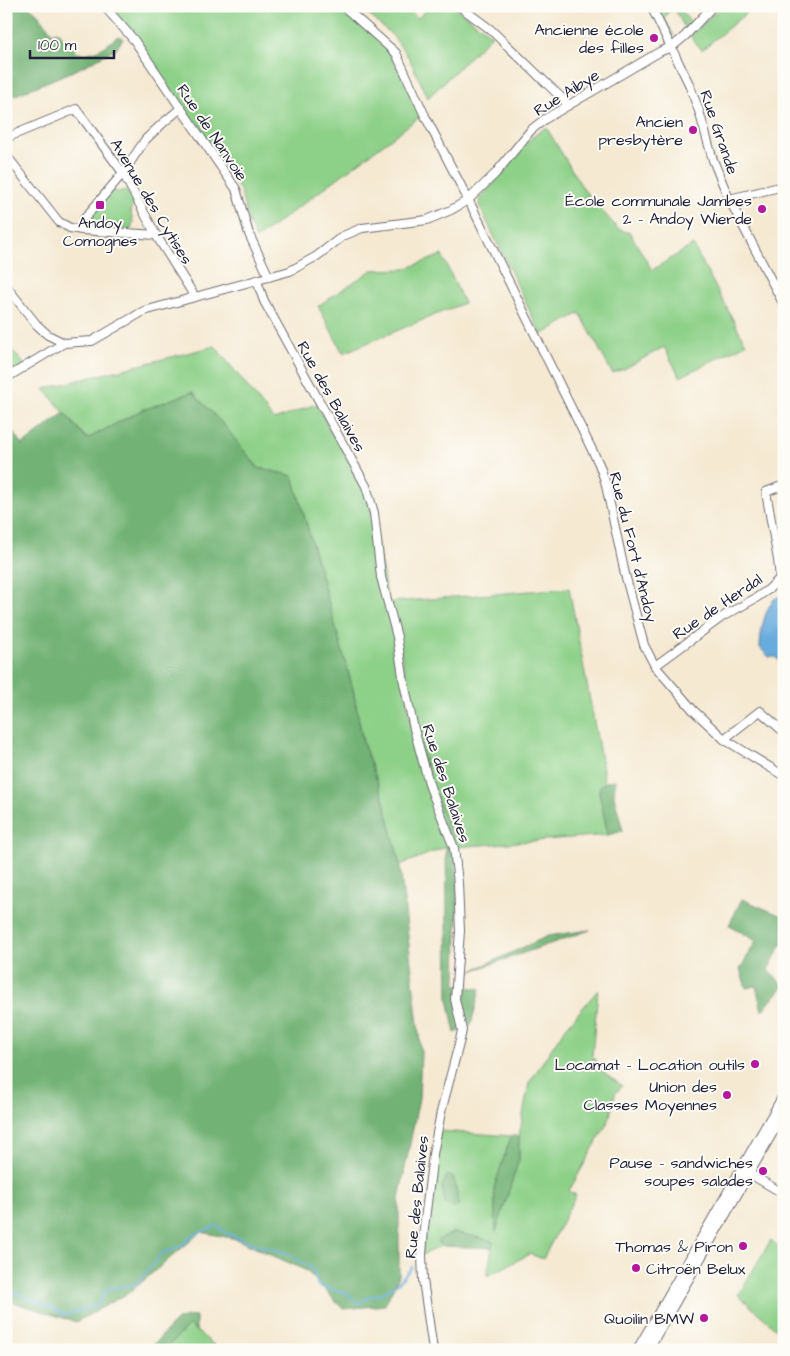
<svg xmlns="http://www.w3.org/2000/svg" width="790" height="1356" viewBox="0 0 790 1356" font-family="'Architects Daughter',sans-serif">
<rect width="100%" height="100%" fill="#fdfcf7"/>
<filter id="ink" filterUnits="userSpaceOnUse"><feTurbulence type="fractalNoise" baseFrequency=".02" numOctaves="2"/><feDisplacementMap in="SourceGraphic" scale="10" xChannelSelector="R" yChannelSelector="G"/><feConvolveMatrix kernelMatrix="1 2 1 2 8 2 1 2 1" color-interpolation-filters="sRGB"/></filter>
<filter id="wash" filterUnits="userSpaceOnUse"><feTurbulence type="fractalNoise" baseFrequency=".0096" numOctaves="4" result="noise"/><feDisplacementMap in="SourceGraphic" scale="20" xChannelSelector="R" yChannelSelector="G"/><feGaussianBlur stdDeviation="1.12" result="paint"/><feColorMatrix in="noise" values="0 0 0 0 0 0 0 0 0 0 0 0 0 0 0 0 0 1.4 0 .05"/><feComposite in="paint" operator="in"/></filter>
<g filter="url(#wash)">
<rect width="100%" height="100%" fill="#f5e9d2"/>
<g fill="#8dd088" stroke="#587962">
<path d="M 108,6 L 340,6 L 384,44 L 419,107 L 421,116 L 256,239 L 249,223 L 240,190 Z"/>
<path d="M 359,6 L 404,6 L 418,18 L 430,6 L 453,6 L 492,35 L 428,98 L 409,58 L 393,36 Z"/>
<path d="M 656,6 L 677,6 L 692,24 L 685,28 L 675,10 L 667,12 L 667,15 L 664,17 L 674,35 L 672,36 Z"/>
<path d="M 722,6 L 750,6 L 752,8 L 702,50 L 690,36 Z"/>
<path d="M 546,127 L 584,190 L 618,229 L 630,233 L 652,270 L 693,245 L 746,344 L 680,377 L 664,347 L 624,369 L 612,373 L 580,313 L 541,335 L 479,205 L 480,199 L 531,138 Z"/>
<path d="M 112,190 L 117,192 L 126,190 L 135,205 L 130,210 L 133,222 L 131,230 L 84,228 L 86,220 Z"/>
<path d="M 442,255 L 464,303 L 343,353 L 318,306 L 372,270 L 405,269 Z"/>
<path d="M 6,343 L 25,365 L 6,376 Z"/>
<path d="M 215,346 L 274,420 L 316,404 L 364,488 L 369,500 L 411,723 L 454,848 L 446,847 L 400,865 L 383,797 L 363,743 L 353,689 L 293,476 L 259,468 L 193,392 L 140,411 L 87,439 L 44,389 Z"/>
<path d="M 569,588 L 603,770 L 604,783 L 600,786 L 599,792 L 608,835 L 456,847 L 432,787 L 416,730 L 391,602 Z"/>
<path d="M 598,990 L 592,1056 L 603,1072 L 622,1086 L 615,1094 L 609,1120 L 569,1191 L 576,1195 L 543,1259 L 530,1254 L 487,1276 L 493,1241 L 437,1241 L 441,1246 L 422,1255 L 438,1131 L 511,1136 L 494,1188 L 496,1230 L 519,1159 L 519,1136 L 529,1083 L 563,1031 Z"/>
<path d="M 771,1240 L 784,1252 L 784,1336 L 738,1295 Z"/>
<path d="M 189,1325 L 220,1350 L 165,1350 Z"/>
</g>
<g fill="#72b274" stroke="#4a6a58">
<path d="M 12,6 L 29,6 L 40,16 L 52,33 L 57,31 L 70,44 L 77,53 C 96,55 104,47 118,36 L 123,38 L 117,48 L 78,69 L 6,99 L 6,11 Z"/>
<path d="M 192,392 L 223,424 L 258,468 L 293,476 L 353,689 L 363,743 L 383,797 L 400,865 L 421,1052 L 419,1098 L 399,1199 L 399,1276 L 385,1305 L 343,1309 L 307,1271 L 236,1239 L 201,1232 L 130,1292 L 76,1322 L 6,1300 L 6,422 L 22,445 L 64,413 L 87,439 L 140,411 Z"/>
<path d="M 615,780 L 614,796 L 623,831 L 608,835 L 599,792 C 601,781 606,782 615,780 Z"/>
<path d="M 446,847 L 454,848 L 458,883 L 456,985 L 480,989 L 471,1025 L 455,1033 L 448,999 Z"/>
<path d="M 742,899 L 784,917 L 784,940 L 768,970 L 784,986 L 762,1011 L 756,986 L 746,988 L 740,969 L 756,941 L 729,925 Z"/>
<path d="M 590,930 L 469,972 L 548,936 Z"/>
<path d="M 511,1136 L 519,1136 L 519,1159 L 496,1232 L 494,1188 Z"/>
<path d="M 447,1175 L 454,1178 L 459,1205 L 454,1208 L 445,1204 L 442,1187 Z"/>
<path d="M 454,1232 L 493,1241 L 492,1248 L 441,1246 L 437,1241 Z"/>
<path d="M 196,1316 L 196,1331 L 189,1325 L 165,1350 L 148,1350 L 178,1319 Z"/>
</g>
<path fill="#68abdd" stroke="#45668c" d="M 784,595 L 784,666 L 776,657 L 769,657 L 760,648 C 760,634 764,611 773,600 C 775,598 780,596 784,595 Z"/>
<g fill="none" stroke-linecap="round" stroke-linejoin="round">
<path stroke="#68abdd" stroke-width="2" d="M 6,1288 L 67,1315 L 99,1304 L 106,1289 L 137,1284 L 161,1254 L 183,1245 L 191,1236 L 216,1226 L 226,1233 L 254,1244 L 286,1253 L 313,1269 L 318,1286 L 347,1293 L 359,1304 L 368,1297 L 381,1294 L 398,1283 L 412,1267"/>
</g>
</g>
<g filter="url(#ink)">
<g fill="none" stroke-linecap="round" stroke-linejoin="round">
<defs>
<g id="minor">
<path d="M 104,6 L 134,40 L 236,189 L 249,234 L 269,277"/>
<path d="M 343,6 L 396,53 L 425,116 L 474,211 L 599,464 L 605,481 L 625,574 L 644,645 L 655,666 L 694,711 L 724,739 L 784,776"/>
<path d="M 459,6 L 490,29 L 569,105"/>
<path d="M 651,6 L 689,84 L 699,111 L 713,160 L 729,199 L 784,305"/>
<path d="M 6,138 L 76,109 L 123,173 L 156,235 L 195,297"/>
<path d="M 6,155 L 59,222 L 70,228 L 82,230 L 156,235"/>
<path d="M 729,199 L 784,186"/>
<path d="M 82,230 L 84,219 L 123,173 L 145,140 L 163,123 L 181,108"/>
<path d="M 257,281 L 264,301 L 366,486 L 374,513 L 381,577 L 397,637 L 404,683 L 414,729 L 430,787 L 454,848 L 458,883 L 460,931 L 455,999 L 462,1030 L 460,1040 L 441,1112 L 433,1154 L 424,1228 L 422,1255 L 423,1280 L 433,1350"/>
<path d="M 6,286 L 37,325 L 48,335 L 64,343 L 92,341 L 144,311 L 290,271 L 317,256 L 343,236 L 362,228 L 427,220 L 451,210 L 468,200 L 495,174 L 531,130 L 545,119 L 661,51 L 672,47 L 685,36 L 713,6"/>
<path d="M 6,378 L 64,343"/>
<path d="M 655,666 L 722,617 L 756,598 L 769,589 L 780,578 L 778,560 L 766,492 L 784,485"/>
<path d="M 724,739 L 760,711 L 784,732"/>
<path d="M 745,1171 L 784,1194"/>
</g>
<g id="major">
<path d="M 638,1350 L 784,1096"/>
<path d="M 647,1350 L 784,1111"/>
</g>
</defs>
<use href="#minor" stroke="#6c6870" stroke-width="10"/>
<use href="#major" stroke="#6c6870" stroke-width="12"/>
<use href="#minor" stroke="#fff" stroke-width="8"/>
<use href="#major" stroke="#fff" stroke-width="10"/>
</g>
</g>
<g fill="#b5179e" stroke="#fdfcf7" stroke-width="2">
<circle cx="654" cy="38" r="5"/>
<circle cx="693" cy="130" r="5"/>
<rect x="95" y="200" width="10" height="10" rx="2.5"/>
<circle cx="762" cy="209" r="5"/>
<circle cx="755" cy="1064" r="5"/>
<circle cx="727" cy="1095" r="5"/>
<circle cx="763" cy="1171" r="5"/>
<circle cx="743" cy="1246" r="5"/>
<circle cx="636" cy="1268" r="5"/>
<circle cx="704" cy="1318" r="5"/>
</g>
<g text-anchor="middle" stroke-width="4" stroke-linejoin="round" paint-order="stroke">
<g font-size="16" fill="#22223b" stroke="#fdfcf7" text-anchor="end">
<text x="644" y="35">Ancienne école<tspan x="644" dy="18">des filles</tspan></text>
<text x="683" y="127">Ancien<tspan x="683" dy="18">presbytère</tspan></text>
<text x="752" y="206">École communale Jambes<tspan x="752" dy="18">2 - Andoy Wierde</tspan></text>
<text x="100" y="228" text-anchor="middle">Andoy<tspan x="100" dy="18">Comognes</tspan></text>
<text x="745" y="1070">Locamat - Location outils</text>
<text x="717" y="1092">Union des<tspan x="717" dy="18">Classes Moyennes</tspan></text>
<text x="753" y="1168">Pause - sandwiches<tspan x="753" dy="18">soupes salades</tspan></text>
<text x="733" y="1252">Thomas &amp; Piron</text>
<text x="646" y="1274" text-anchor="start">Citroën Belux</text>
<text x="694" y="1324">Quoilin BMW</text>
</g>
<g font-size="16" fill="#22223b" stroke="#fdfcf7">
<text transform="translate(566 92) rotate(-32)" y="6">Rue Aibye</text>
<text transform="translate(213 132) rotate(56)" y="6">Rue de Nanvoie</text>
<text transform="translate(720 132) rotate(71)" y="6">Rue Grande</text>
<text transform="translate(152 201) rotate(59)" y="6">Avenue des Cytises</text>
<text transform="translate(332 396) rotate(61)" y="6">Rue des Balaives</text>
<text transform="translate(634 547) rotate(76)" y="6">Rue du Fort d'Andoy</text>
<text transform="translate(717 606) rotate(-34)" y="6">Rue de Herdal</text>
<text transform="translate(447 783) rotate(72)" y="6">Rue des Balaives</text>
<text transform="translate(416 1197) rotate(-84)" y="6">Rue des Balaives</text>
</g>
</g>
<rect width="790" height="1356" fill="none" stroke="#fdfcf7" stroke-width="25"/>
<path d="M30 50v8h84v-8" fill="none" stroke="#22223b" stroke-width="2.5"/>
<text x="38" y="50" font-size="15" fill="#22223b" stroke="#fdfcf7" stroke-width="4" paint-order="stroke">100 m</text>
</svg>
